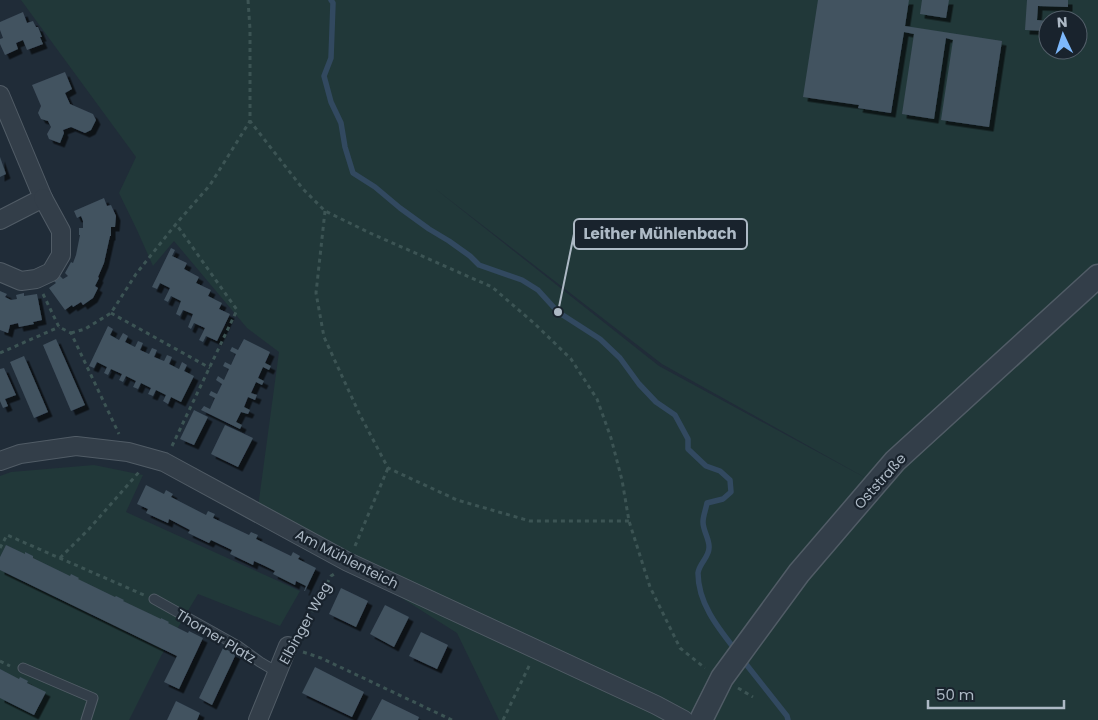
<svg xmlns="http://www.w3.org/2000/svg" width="1098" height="720" viewBox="0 0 1098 720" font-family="Poppins,sans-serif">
<defs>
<filter id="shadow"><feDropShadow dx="4.5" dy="4.5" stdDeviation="0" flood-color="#0009"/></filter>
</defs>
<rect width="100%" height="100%" fill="#202c38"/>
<g fill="#213839" fill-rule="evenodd">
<path d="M 21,0 L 1098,0 L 1098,720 L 499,720 L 457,633 L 258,507 L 279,352 L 247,328 L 174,241 L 153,266 L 137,230 L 119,193 L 136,157 ZM 1048,20 L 1078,20 L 1078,50 L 1048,50 ZM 433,187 L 662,364 L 873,482 L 659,366 Z"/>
<path d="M 94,465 L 143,475 L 126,512 L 300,591 L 280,626 L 198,594 L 161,656 L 129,720 L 0,720 L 0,476 L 11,472 Z"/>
</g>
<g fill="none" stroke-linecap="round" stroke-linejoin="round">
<g stroke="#324960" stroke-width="5.5">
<path d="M 331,0 L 333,3 L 331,58 L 324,76 L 331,102 L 341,123 L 345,147 L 353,173 L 375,187 L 400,208 L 429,229 L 449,241 L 470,256 L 479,265 L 522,280 L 538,290 L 558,312 L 600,339 L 620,358 L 639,384 L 656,402 L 675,415 L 688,439 L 688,449 L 706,466 L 720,471 L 730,480 L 731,492 L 723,499 L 707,503 C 706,509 703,516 703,522 C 703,531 710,540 709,548 C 709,557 699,564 698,573 C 698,604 719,629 737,652"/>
<path d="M 742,659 L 787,716 L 788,720"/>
</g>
</g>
<g fill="#425260" filter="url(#shadow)">
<path d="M 818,0 L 909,0 L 905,26 L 1002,41 L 989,127 L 941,120 L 953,40 L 946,38 L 934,119 L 902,114 L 914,34 L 904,32 L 891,113 L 858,108 L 859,105 L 803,97 Z"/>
<path d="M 922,0 L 949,0 L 946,18 L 920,14 Z"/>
<path d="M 1027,0 L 1068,0 L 1068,7 L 1038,6 L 1037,20 L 1048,21 L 1048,31 L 1025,30 Z"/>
<path d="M 23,12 L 27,23 L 33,21 L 36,27 L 38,27 L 42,37 L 40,37 L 43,44 L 27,50 L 23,40 L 16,43 L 18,49 L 5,55 L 0,44 L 0,39 L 3,38 L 0,30 L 0,22 Z"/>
<path d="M 65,72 L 72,89 L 65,93 L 70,104 L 93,114 L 96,120 L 91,130 L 85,133 L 71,127 L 63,130 L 64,133 L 60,143 L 49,139 L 47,134 L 51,127 L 48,121 L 41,119 L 38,113 L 41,106 L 32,85 Z"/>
<path d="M 0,157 L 6,174 L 0,177 Z"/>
<path d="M 104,198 L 107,206 L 111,205 L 116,216 L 115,227 L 111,227 L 111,236 L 110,236 L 104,263 L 98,277 L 99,278 L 95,286 L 98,288 L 93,298 L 83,305 L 81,302 L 73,307 L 72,305 L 65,310 L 49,288 L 56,283 L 54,281 L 60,276 L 63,279 L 68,276 L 65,273 L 71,262 L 73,263 L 76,255 L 80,235 L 79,235 L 79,228 L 83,228 L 83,221 L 81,216 L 77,218 L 74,211 Z"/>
<path d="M 171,248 L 175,250 L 172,256 L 187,263 L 184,269 L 199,277 L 196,283 L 211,290 L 208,296 L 222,303 L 219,309 L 230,314 L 217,341 L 206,336 L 203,342 L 199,340 L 205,328 L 194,323 L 191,329 L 188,327 L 193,314 L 183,310 L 180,316 L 176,314 L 181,301 L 171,296 L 168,302 L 164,300 L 170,288 L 160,283 L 157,289 L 152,287 Z"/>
<path d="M 0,291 L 7,294 L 5,297 L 11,300 L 17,299 L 16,295 L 24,293 L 24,296 L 37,294 L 42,320 L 33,322 L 34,324 L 19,327 L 18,323 L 10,325 L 8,333 L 0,330 Z"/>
<path d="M 108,326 L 113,329 L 110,335 L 119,340 L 123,333 L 128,336 L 125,342 L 135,347 L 138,341 L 143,343 L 140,350 L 149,354 L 152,348 L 157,350 L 154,357 L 164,361 L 167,355 L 172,357 L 169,364 L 179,369 L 182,362 L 187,365 L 184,371 L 194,376 L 181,402 L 171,397 L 168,404 L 163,401 L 166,395 L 156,390 L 153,396 L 148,394 L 151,388 L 141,383 L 138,389 L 133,387 L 136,381 L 126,376 L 123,382 L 119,380 L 122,374 L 111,369 L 108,375 L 104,373 L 107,367 L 97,362 L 94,368 L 89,366 Z"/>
<path d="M 56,339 L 85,405 L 71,411 L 43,345 Z"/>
<path d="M 244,339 L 270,352 L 265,363 L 271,366 L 269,370 L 263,367 L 258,378 L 264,381 L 262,385 L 256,382 L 251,393 L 257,395 L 255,400 L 248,397 L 244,407 L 250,410 L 248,414 L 241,412 L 236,422 L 242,425 L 240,429 L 201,410 L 204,406 L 210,409 L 215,398 L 209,395 L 211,391 L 217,394 L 222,384 L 216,380 L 218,376 L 224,380 L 229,369 L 223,366 L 225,362 L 231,365 L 236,354 L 230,351 L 232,347 L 238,350 Z"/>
<path d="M 24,356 L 48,412 L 34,418 L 10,362 Z"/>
<path d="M 4,368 L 16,395 L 5,399 L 8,406 L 3,408 L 0,401 L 0,369 Z"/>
<path d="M 194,410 L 208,417 L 194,445 L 180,439 Z"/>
<path d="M 225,425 L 253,438 L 238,467 L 211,454 Z"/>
<path d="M 146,485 L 164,494 L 166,490 L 173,494 L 171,497 L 206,515 L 208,511 L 215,514 L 213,518 L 249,535 L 251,532 L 258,535 L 256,539 L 291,556 L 293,552 L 300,556 L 298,559 L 316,568 L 305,591 L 304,591 L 306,586 L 296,581 L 295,585 L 273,574 L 275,571 L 265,566 L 254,561 L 253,565 L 230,554 L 232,550 L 211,540 L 209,543 L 188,533 L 190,530 L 169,519 L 168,523 L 146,513 L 148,509 L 137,504 Z"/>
<path d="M 6,545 L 25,554 L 25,552 L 33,556 L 33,558 L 70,576 L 71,574 L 79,578 L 78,579 L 115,597 L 116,596 L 124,600 L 123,601 L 161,619 L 161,618 L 169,622 L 168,623 L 188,633 L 189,631 L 203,638 L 179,689 L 164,682 L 177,656 L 0,570 L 0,557 Z"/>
<path d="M 341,588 L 368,601 L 356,627 L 329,614 Z"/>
<path d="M 385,605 L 409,617 L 394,647 L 370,634 Z"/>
<path d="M 421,632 L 448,645 L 437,669 L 409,656 Z"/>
<path d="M 223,648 L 236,654 L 212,705 L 199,698 Z"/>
<path d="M 315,667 L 364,692 L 352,717 L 302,693 Z"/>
<path d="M 0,669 L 19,679 L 20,677 L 28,681 L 27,683 L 46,692 L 34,715 L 0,698 Z"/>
<path d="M 382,699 L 419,717 L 418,720 L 371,720 Z"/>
<path d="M 176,701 L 200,713 L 197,720 L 167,720 Z"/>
</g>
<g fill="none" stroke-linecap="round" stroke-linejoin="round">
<defs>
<g id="service">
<path d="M 154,599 L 238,646 L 260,662 L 277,672"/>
<path d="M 23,668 L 93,698 L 86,720"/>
</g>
<g id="minor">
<path d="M 0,95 L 43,198 L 0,220"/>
<path d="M 0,272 L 21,281 L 36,279 L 51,272 L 61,255 L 61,231 L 43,198"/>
<path d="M 0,461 L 20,454 L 76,446 L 128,452 L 164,462 L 348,562 L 656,705 L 684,720"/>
<path d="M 258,720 L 288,646"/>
</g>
<path id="tertiary" d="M 701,720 L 722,678 L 799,573 L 895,461 L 1098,276"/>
</defs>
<use href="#service" stroke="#515c66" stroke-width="11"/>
<use href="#minor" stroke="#515c66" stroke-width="20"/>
<use href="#tertiary" stroke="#515c66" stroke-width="25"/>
<g stroke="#3c5454" stroke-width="3" stroke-dasharray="4 4" stroke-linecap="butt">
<path d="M 248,0 L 250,29 L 250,121 L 303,189 L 325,211 L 370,233 L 492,287 L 535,324 L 571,359 L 597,399 L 611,438 L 622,480 L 629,521 L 650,587 L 680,648 L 705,668"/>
<path d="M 325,211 L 316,293 L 324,337 L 359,413 L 388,468 L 457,500 L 530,521 L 629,521"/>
<path d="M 43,294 L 59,327 L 71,333 L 119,434"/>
<path d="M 111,313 L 210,368"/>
<path d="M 71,333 L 85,329 L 111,313 L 136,274 L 176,224 L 210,185 L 250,121"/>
<path d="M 0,353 L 59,327"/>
<path d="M 172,446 L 237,310 L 176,224"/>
<path d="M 355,546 L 388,468"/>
<path d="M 0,548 L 7,535 L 144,595"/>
<path d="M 60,558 L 89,529 L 139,472"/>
<path d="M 299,632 L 306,623 L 331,576 L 334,574"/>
<path d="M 303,652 L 321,658 L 452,720"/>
<path d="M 0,661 L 10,666"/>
<path d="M 738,688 L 753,697"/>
<path d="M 503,720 L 530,664"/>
</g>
<use href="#service" stroke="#333e49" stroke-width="9"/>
<use href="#minor" stroke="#333e49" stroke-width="18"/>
<use href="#tertiary" stroke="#333e49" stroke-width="22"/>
</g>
<g text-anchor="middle" stroke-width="4.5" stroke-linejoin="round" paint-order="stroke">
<g font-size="14" fill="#adb9c5" stroke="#19232d">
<text transform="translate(880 481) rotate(-48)" y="5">Oststraße</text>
<text transform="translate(347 559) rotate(27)" y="5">Am Mühlenteich</text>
<text transform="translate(305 623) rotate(-61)" y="5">Elbinger Weg</text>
<text transform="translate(216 636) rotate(31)" y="5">Thorner Platz</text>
</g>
</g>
<path fill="none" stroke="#adb9c5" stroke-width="2" d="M558 312L574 234"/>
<circle fill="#adb9c5" stroke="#19232d" stroke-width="2" cx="558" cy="312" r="5"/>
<rect fill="#19232d" stroke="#adb9c5" stroke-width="2" x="574" y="219" width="173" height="30" rx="5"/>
<g font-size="15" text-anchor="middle" font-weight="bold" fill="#adb9c5">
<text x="660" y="239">Leither Mühlenbach</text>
</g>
<g transform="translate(1063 35) rotate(356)"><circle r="24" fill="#19232d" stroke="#545f6a"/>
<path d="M0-4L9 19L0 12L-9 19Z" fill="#7db8fb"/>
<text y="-8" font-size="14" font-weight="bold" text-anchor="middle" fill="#adb9c5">N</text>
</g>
<path d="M928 700v8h136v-8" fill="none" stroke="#adb9c5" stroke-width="2.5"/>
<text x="936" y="700" font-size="15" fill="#adb9c5" stroke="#19232d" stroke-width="4" paint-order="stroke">50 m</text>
</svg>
